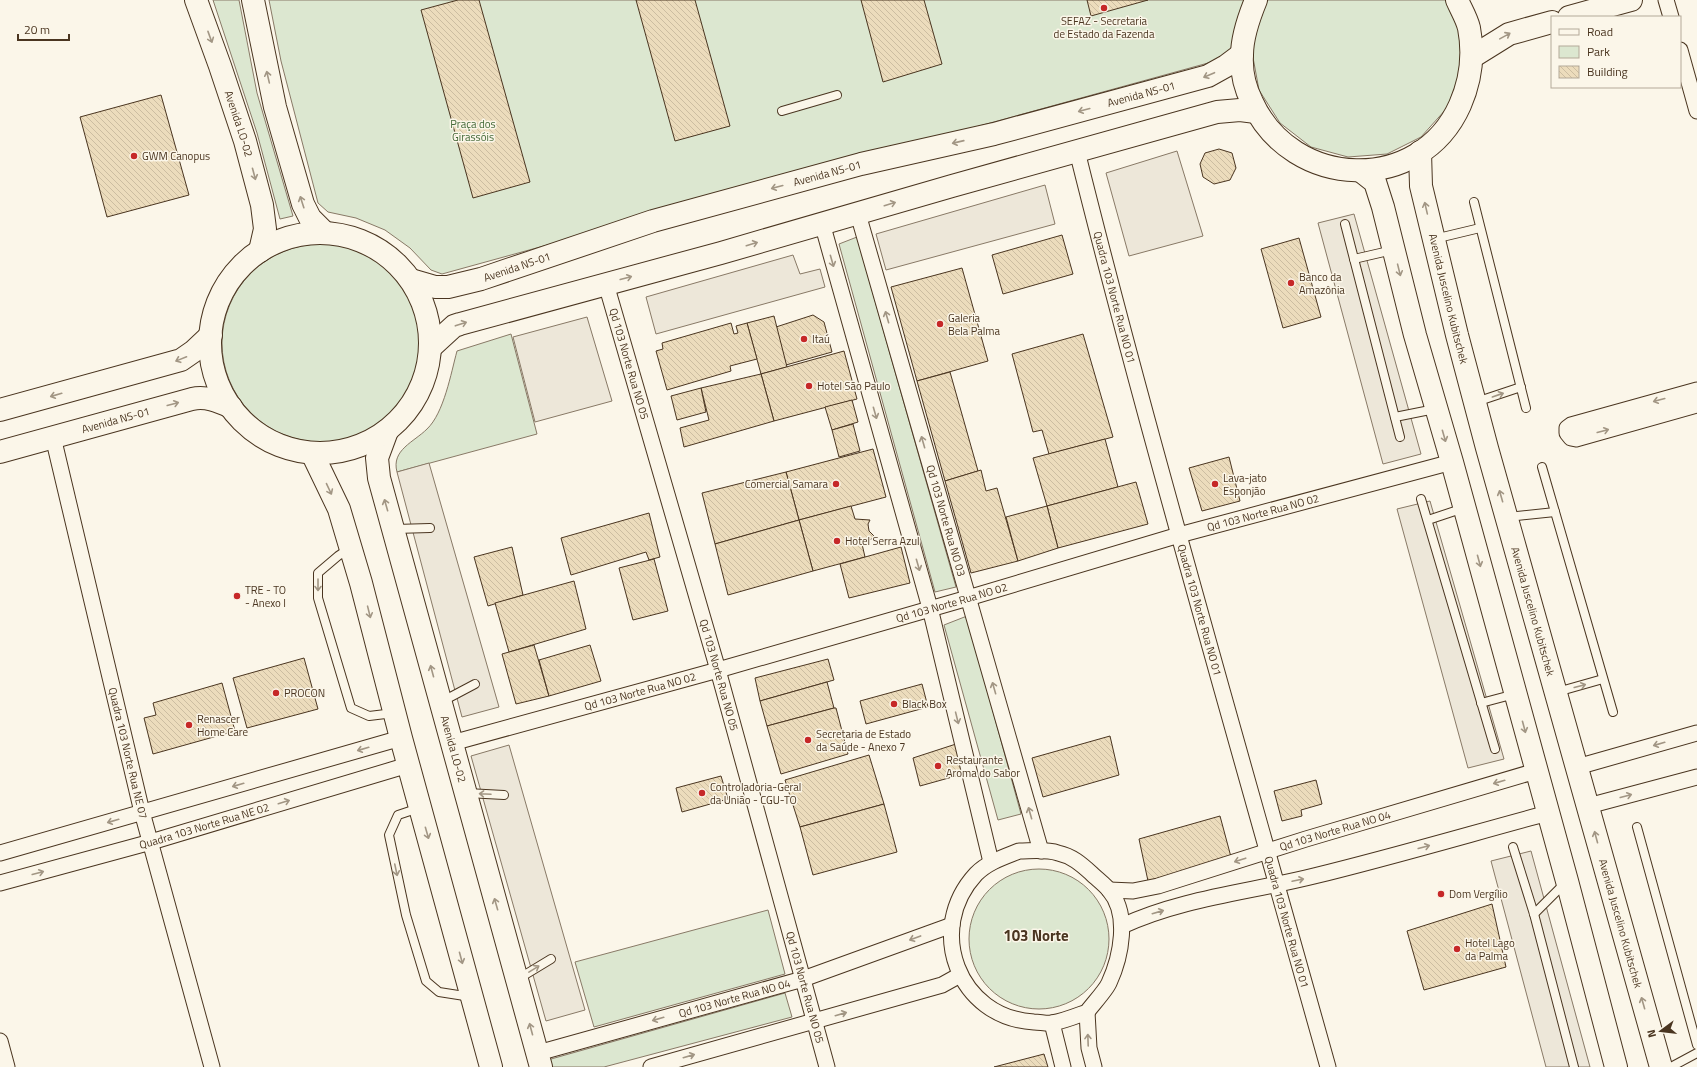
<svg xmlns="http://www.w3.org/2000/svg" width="1697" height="1067" viewBox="0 0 1697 1067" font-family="'Titillium Web',sans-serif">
<defs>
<pattern id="building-back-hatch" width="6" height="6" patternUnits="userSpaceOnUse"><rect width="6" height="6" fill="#ecdcbc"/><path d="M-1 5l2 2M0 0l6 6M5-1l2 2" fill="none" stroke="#ccbda1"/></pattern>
</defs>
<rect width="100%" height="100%" fill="#fbf6e9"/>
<g fill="#dce7d0" stroke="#887966">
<path d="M 213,0 L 239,0 L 257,93 L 293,216 L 280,219 L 257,133 Z"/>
<path d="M 269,0 L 1251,0 L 1239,42 L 1219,60 L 442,274 L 431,270 L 410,248 L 385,230 L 356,218 L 328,212 L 318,203 L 281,61 Z"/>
<path d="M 1268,0 L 1449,0 L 1461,33 L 1461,72 L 1447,108 L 1421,137 L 1387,154 L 1348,157 L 1311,147 L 1280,123 L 1259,90 L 1252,52 L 1260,13 Z"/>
<path d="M 857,237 L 956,587 L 935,592 L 839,244 Z"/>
<circle cx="321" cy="343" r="99"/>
<path d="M 511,334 L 537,434 L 397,472 C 391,450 414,442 427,429 C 444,413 451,373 457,351 Z"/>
<path d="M 967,616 L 1021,814 L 998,820 L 944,625 Z"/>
<circle cx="1039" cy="939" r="70"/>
<path d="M 768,910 L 785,974 L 594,1027 L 575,962 Z"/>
<path d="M 785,993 L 792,1017 L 604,1067 L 546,1067 L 544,1061 Z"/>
</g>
<g fill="#ede7d9" stroke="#887966">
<path d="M 1177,151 L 1203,236 L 1129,256 L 1106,173 Z"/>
<path d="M 1045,185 L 1055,224 L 886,270 L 876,234 Z"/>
<path d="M 1354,214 L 1421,454 L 1383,464 L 1318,223 Z"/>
<path d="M 793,255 L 800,274 L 820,269 L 825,287 L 656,334 L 646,297 Z"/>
<path d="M 587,317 L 612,401 L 535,422 L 513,337 Z"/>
<path d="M 429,463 L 499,707 L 462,717 L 397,472 Z"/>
<path d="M 1430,501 L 1504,759 L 1468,768 L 1397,509 Z"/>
<path d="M 509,745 L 585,1010 L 546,1021 L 471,756 Z"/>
<path d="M 1531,851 L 1590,1067 L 1546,1067 L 1491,861 Z"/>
</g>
<g fill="url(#building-back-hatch)" stroke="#4a3520">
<path d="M 458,0 L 479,0 L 530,182 L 473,198 L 421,10 Z"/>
<path d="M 636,0 L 695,0 L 730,126 L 675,141 Z"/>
<path d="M 861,0 L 924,0 L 942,64 L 883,82 Z"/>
<path d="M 1087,0 L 1148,0 L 1091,16 Z"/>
<path d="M 161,95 L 189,195 L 107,217 L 80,117 Z"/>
<path d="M 1219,149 L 1232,153 L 1236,168 L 1230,180 L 1214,184 L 1203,177 L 1200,164 L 1205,153 Z"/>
<path d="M 1062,235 L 1073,274 L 1003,294 L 992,255 Z"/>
<path d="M 1299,238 L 1321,317 L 1283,328 L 1261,249 Z"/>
<path d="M 962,268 L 988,361 L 917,381 L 891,287 Z"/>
<path d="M 813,315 L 824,322 L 832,352 L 786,365 L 776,327 Z"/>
<path d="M 774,316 L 787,367 L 761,374 L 747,323 Z"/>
<path d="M 731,323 L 734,334 L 738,333 L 736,326 L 747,323 L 757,359 L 730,366 L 731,371 L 667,390 L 656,351 L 663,349 L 662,343 Z"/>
<path d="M 1083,334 L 1113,437 L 1049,454 L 1042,430 L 1033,432 L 1012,354 Z"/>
<path d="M 844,351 L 857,399 L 774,421 L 761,374 Z"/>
<path d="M 950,372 L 978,471 L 945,481 L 917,381 Z"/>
<path d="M 761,374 L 774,421 L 684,447 L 680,428 L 709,420 L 701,388 Z"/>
<path d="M 701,388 L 706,412 L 677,420 L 671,396 Z"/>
<path d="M 852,400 L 858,422 L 832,430 L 825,407 Z"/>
<path d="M 853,424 L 860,451 L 839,457 L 832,430 Z"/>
<path d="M 1105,439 L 1118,487 L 1047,506 L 1033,458 Z"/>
<path d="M 873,449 L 886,497 L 799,520 L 786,472 Z"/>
<path d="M 1229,457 L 1240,501 L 1202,511 L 1189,468 Z"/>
<path d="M 981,470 L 986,491 L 997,488 L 1018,561 L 971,573 L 945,481 Z"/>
<path d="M 786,472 L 799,520 L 715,544 L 702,493 Z"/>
<path d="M 1136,482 L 1148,524 L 1058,548 L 1047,506 Z"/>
<path d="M 851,506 L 855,519 L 870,520 L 868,524 L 869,531 L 875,537 L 862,544 L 865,557 L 813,571 L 799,520 Z"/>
<path d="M 1047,506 L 1058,548 L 1018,561 L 1006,517 Z"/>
<path d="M 649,513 L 660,557 L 649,560 L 646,552 L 571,575 L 561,538 Z"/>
<path d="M 799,520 L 813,571 L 728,595 L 715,544 Z"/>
<path d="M 512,547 L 523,595 L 488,606 L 474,557 Z"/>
<path d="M 901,547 L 910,583 L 849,598 L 840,564 Z"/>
<path d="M 654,559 L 668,611 L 633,620 L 619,568 Z"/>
<path d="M 574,581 L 586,629 L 509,652 L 495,603 Z"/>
<path d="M 534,645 L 549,696 L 516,704 L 502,654 Z"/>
<path d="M 590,645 L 601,681 L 549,696 L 539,660 Z"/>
<path d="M 304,658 L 318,709 L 247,728 L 233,678 Z"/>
<path d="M 828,659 L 834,680 L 760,701 L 755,678 Z"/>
<path d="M 827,682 L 834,708 L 767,726 L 760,701 Z"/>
<path d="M 222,683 L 235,731 L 153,754 L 144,718 L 156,715 L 153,703 Z"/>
<path d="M 922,684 L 928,707 L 866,724 L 860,701 Z"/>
<path d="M 834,708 L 836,708 L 848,754 L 781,774 L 767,726 Z"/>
<path d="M 1110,736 L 1119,775 L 1043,797 L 1032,758 Z"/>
<path d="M 956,744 L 963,774 L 920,786 L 913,758 Z"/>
<path d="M 869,755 L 884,804 L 800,827 L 785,780 Z"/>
<path d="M 721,776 L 728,799 L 682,812 L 676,788 Z"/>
<path d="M 1316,780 L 1322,804 L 1301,810 L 1302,816 L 1282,821 L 1274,791 Z"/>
<path d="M 884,804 L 897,852 L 813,875 L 800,827 Z"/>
<path d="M 1220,816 L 1231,857 L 1148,881 L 1139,839 Z"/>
<path d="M 1492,904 L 1506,967 L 1424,990 L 1407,931 Z"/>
<path d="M 1044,1054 L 1048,1067 L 994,1067 Z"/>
</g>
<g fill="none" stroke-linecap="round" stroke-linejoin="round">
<defs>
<g id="lane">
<path d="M 782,111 L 837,95"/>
<path d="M 1474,202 L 1526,408"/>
<path d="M 1345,224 L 1400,437"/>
<path d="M 1434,239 L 1480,228"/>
<path d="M 1354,259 L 1393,250"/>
<path d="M 1476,402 L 1521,387"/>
<path d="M 1395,417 L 1435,409"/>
<path d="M 1542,467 L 1613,712"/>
<path d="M 1421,499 L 1495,749"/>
<path d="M 1508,517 L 1555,512"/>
<path d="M 1428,520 L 1464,508"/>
<path d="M 395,529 L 430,528"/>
<path d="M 350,548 L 338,556 L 318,573 L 318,598 L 351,708 L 369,716 L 394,713"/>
<path d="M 1557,692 L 1603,679"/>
<path d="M 441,702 L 475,684"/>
<path d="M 1481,703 L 1515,694"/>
<path d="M 467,793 L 504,795"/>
<path d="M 419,808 L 398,815 L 389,835 L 406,915 L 426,981 L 439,992 L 471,997"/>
<path d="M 1637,827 L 1697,1045"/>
<path d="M 1513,847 L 1534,914 L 1574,1067"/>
<path d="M 1534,914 L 1565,883"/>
<path d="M 518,979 L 551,959"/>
<path d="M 1671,1067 L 1697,1053"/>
</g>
<g id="street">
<path d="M 1666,0 L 1671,17"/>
<path d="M 1680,50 L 1697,111"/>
<path id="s1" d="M 1077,151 C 1122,332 1172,511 1222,690 C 1257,816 1292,942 1328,1067"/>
<path id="s2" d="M 858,214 L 1041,851"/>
<path d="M 822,223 L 930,608 L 991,862"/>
<path id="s3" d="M 606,284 L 718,670 L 827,1067"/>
<path d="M 1697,390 L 1571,425 L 1567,428 L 1567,433 L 1571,438 L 1576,439 L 1697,405"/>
<path id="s4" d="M 53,437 L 142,812 L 212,1067"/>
<path id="s5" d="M 452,743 L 718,670 L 968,598 L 1179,535 L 1452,462"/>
<path d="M 1577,767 L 1697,733"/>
<path d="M 1588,806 L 1697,777"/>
<path d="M 1019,851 C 1031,851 1046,849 1058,853 C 1072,856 1081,864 1091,873 C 1097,879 1104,884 1109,890 C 1130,914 1121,957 1109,983 C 1106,990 1093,1004 1087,1012 C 1076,1016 1064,1021 1052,1023 C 1047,1024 1040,1022 1034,1022 C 958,1018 925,929 976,874 C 988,862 1004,857 1019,851 Z"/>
<path d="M 0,853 L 401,738"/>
<path id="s6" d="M 0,883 L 151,842 L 408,765"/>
<path id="s7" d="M 1109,890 L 1133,891 L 1158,886 L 1306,839 L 1536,771"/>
<path d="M 1122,926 C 1182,898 1250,892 1314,876 C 1392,857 1470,834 1548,813"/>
<path d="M 1087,1012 L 1089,1048 L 1094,1067"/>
<path d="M 1052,1023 L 1063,1067"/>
<path d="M 0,1041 L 7,1067"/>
<path id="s8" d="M 538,1053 L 803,979 L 952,925"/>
<path d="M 651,1067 L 942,985 L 960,975"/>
</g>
<g id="secondary">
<path d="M 0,410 L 181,360 L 194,351 L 211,335"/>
<path id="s9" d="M 387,431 L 377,458 L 379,478 L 541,1067"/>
<path id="s10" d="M 0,452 L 192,399 C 206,396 218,401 231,407"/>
<path d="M 312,453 L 339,509 L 361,583 L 401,738 L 491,1067"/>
</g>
<g id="primary">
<path id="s11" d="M 196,0 L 220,66 L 245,141 L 262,205 L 265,229 L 260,251"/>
<path d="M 253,0 L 275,107 L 303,204 L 310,218 L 325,233"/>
<path d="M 1256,0 C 1249,17 1242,36 1242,55 C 1241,71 1245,88 1252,102 C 1292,190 1420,195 1460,105 C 1471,80 1474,54 1469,28 C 1467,19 1461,9 1457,0"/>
<path d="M 1569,17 L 1631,0"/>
<path d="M 1472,57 L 1509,34 L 1552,22"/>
<path id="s12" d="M 1420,152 L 1421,186 L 1457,335 L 1487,448 L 1661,1067"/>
<path d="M 1361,171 L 1375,182 L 1383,207 L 1415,335 L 1452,462 L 1567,881 L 1616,1067"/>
<circle cx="320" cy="343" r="110"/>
<path id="s13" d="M 411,280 L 435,287 L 448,287 L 481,279 L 653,221 L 861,164 L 994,134 L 1208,76 L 1226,66 L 1242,54"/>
<path d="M 430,348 L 454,326 L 460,324 L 721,253 L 952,186 L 1217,112 L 1240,110 L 1256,112"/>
</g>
</defs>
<use href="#lane" stroke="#4a3520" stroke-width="10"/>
<use href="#street" stroke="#4a3520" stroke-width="17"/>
<use href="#secondary" stroke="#4a3520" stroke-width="24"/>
<use href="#primary" stroke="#4a3520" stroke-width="24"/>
<use href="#lane" stroke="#fbf6e9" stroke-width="8"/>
<use href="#street" stroke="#fbf6e9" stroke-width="15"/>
<use href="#secondary" stroke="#fbf6e9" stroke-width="22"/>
<use href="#primary" stroke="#fbf6e9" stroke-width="22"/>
</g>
<defs><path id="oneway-shaft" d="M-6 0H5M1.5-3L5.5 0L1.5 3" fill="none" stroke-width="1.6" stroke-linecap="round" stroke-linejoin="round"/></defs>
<g stroke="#a29684">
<use href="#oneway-shaft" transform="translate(1505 36) rotate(-29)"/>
<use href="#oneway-shaft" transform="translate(210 37) rotate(70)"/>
<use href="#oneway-shaft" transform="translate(1209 75) rotate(157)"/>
<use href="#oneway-shaft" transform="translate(268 77) rotate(-103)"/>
<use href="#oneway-shaft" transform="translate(1084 110) rotate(165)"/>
<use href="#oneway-shaft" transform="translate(958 142) rotate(167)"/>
<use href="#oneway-shaft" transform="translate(254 174) rotate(75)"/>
<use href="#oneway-shaft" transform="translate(777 187) rotate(165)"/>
<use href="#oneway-shaft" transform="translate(302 202) rotate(-108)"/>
<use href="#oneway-shaft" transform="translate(890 204) rotate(-17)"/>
<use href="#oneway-shaft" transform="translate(1426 208) rotate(-103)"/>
<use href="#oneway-shaft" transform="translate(752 244) rotate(-17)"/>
<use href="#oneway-shaft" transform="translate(832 261) rotate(74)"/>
<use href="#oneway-shaft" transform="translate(1399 270) rotate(76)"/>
<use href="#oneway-shaft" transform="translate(626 278) rotate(-15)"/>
<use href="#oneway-shaft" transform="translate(887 317) rotate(-106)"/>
<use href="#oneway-shaft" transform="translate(461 324) rotate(-18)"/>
<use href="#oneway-shaft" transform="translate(181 359) rotate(158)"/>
<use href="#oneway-shaft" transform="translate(56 395) rotate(164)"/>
<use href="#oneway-shaft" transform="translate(1498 395) rotate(-19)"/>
<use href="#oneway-shaft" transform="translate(1659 400) rotate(165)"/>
<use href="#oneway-shaft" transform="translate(173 404) rotate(-15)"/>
<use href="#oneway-shaft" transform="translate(875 413) rotate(74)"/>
<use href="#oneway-shaft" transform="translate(1603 431) rotate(-15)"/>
<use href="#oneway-shaft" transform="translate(1444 436) rotate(74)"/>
<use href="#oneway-shaft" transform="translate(923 442) rotate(-106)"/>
<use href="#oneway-shaft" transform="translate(329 489) rotate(65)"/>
<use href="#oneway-shaft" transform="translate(1501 496) rotate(-106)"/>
<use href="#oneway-shaft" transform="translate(386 505) rotate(-106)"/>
<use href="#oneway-shaft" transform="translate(1479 561) rotate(75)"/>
<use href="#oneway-shaft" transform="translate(918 565) rotate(74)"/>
<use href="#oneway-shaft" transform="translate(318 585) rotate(90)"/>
<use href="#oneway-shaft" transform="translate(369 612) rotate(76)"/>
<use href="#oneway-shaft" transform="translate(432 671) rotate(-105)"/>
<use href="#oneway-shaft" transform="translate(1580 686) rotate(-15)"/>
<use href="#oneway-shaft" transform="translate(994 688) rotate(-106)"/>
<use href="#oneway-shaft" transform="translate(957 718) rotate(76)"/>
<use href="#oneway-shaft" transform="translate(1524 727) rotate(75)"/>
<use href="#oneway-shaft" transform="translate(1659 744) rotate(164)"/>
<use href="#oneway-shaft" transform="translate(363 749) rotate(164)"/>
<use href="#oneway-shaft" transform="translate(1499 782) rotate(164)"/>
<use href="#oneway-shaft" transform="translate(238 785) rotate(164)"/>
<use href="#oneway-shaft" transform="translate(485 794) rotate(-177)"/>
<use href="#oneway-shaft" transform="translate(1626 796) rotate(-15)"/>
<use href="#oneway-shaft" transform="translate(284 802) rotate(-17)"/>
<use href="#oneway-shaft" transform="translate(1030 813) rotate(-106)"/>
<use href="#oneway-shaft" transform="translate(113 821) rotate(164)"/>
<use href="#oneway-shaft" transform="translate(427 833) rotate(74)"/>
<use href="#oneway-shaft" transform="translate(1596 837) rotate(-105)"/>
<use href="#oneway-shaft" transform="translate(1424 847) rotate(-15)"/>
<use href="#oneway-shaft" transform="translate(1240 860) rotate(162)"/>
<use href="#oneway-shaft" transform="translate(396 870) rotate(78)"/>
<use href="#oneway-shaft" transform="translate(38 873) rotate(-15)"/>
<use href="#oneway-shaft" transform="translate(1298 880) rotate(-12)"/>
<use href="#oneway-shaft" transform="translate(496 904) rotate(-106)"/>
<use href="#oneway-shaft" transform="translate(1158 912) rotate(-16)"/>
<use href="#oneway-shaft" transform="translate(915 938) rotate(160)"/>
<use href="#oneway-shaft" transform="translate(461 958) rotate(75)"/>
<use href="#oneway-shaft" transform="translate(534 969) rotate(-31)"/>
<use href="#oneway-shaft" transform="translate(1643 1003) rotate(-106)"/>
<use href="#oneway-shaft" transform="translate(841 1014) rotate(-16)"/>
<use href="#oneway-shaft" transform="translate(658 1019) rotate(164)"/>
<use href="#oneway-shaft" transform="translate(531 1029) rotate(-105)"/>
<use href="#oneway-shaft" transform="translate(1088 1040) rotate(-92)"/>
<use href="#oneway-shaft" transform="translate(689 1056) rotate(-16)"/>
</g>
<g fill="#c62828" stroke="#fbf6e9" stroke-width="1.5">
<circle cx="1104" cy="8" r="4"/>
<circle cx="134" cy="156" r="4"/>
<circle cx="1291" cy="283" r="4"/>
<circle cx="940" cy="324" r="4"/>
<circle cx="804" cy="339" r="4"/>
<circle cx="809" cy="386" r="4"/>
<circle cx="836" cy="484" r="4"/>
<circle cx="1215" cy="484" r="4"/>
<circle cx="837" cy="541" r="4"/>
<circle cx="237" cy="596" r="4"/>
<circle cx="276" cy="693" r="4"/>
<circle cx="894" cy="704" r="4"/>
<circle cx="189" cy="725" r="4"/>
<circle cx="808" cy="740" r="4"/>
<circle cx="938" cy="766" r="4"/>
<circle cx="702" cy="793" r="4"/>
<circle cx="1441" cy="894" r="4"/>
<circle cx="1457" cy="949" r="4"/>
</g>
<g text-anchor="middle" stroke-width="3" stroke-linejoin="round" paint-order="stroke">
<g font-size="11" fill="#4a3520" stroke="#fbf6e9" text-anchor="start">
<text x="1104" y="25" text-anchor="middle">SEFAZ - Secretaria<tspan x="1104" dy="13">de Estado da Fazenda</tspan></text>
<text x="142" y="160">GWM Canopus</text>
<text x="1299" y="281">Banco da<tspan x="1299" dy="13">Amazônia</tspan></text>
<text x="948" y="322">Galeria<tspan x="948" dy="13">Bela Palma</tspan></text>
<text x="812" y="343">Itaú</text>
<text x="817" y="390">Hotel São Paulo</text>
<text x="1223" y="482">Lava-jato<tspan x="1223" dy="13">Esponjão</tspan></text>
<text x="828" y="488" text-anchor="end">Comercial Samara</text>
<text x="845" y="545">Hotel Serra Azul</text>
<text x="245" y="594">TRE - TO<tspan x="245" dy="13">- Anexo I</tspan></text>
<text x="284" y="697">PROCON</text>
<text x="902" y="708">Black Box</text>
<text x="197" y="723">Renascer<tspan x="197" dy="13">Home Care</tspan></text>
<text x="816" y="738">Secretaria de Estado<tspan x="816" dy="13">da Saúde - Anexo 7</tspan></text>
<text x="946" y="764">Restaurante<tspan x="946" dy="13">Aroma do Sabor</tspan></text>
<text x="710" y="791">Controladoria-Geral<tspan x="710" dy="13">da União - CGU-TO</tspan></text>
<text x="1449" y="898">Dom Vergílio</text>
<text x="1465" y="947">Hotel Lago<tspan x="1465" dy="13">da Palma</tspan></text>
</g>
<g font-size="11" fill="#4a3520" stroke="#fbf6e9">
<text dy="4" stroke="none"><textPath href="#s13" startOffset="758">Avenida NS-01</textPath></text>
<text dy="4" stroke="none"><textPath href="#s11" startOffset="131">Avenida LO-02</textPath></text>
<text dy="4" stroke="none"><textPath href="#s13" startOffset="434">Avenida NS-01</textPath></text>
<text dy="4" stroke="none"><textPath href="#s13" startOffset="110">Avenida NS-01</textPath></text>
<text dy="4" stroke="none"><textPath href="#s1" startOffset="151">Quadra 103 Norte Rua NO 01</textPath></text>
<text dy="4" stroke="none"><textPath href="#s12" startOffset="150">Avenida Juscelino Kubitschek</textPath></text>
<text dy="4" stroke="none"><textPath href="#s3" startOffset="83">Qd 103 Norte Rua NO 05</textPath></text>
<text dy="4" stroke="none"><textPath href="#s10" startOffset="120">Avenida NS-01</textPath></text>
<text dy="4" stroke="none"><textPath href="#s5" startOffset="843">Qd 103 Norte Rua NO 02</textPath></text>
<text dy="4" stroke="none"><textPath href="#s2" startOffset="319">Qd 103 Norte Rua NO 03</textPath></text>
<text dy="4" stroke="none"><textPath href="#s5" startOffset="519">Qd 103 Norte Rua NO 02</textPath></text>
<text dy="4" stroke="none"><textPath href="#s1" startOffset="475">Quadra 103 Norte Rua NO 01</textPath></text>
<text dy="4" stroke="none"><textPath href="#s12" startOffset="474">Avenida Juscelino Kubitschek</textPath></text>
<text dy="4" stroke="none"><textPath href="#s3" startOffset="407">Qd 103 Norte Rua NO 05</textPath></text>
<text dy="4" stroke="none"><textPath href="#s5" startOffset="195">Qd 103 Norte Rua NO 02</textPath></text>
<text dy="4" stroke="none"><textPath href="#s9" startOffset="330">Avenida LO-02</textPath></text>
<text dy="4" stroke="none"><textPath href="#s4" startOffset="325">Quadra 103 Norte Rua NE 07</textPath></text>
<text dy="4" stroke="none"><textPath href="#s6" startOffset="212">Quadra 103 Norte Rua NE 02</textPath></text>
<text dy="4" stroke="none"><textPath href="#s7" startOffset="235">Qd 103 Norte Rua NO 04</textPath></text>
<text dy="4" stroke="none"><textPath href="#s1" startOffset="799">Quadra 103 Norte Rua NO 01</textPath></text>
<text dy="4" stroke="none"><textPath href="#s12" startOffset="798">Avenida Juscelino Kubitschek</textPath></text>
<text dy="4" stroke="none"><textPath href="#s3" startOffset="731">Qd 103 Norte Rua NO 05</textPath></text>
<text dy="4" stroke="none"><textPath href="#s8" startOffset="204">Qd 103 Norte Rua NO 04</textPath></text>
</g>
<g font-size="11" fill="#436837" stroke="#fbf6e9">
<text x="473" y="128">Praça dos<tspan x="473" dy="13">Girassóis</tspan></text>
</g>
<g font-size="15" font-weight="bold" fill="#4a3520" stroke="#fbf6e9">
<text x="1036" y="941">103 Norte</text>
</g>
</g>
<rect x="1551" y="16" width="130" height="72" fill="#fbf6e9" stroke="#b4a999"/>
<rect x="1559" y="29" width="20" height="6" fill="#fbf6e9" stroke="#b4a999"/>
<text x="1587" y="36" font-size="12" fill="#4a3520">Road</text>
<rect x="1559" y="46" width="20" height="12" fill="#dce7d0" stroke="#b4a999"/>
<text x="1587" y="56" font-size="12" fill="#4a3520">Park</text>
<rect x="1559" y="66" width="20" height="12" fill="url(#building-back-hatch)" stroke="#b4a999"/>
<text x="1587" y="76" font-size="12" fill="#4a3520">Building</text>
<g transform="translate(1661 1031) rotate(255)" stroke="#fbf6e9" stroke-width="3" paint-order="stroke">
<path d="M0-3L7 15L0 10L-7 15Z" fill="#4a3520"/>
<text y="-6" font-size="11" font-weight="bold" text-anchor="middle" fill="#4a3520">N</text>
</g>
<path d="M18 34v6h51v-6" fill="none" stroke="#4a3520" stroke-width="2"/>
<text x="24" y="34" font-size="12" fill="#4a3520" stroke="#fbf6e9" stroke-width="3" paint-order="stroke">20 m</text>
</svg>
